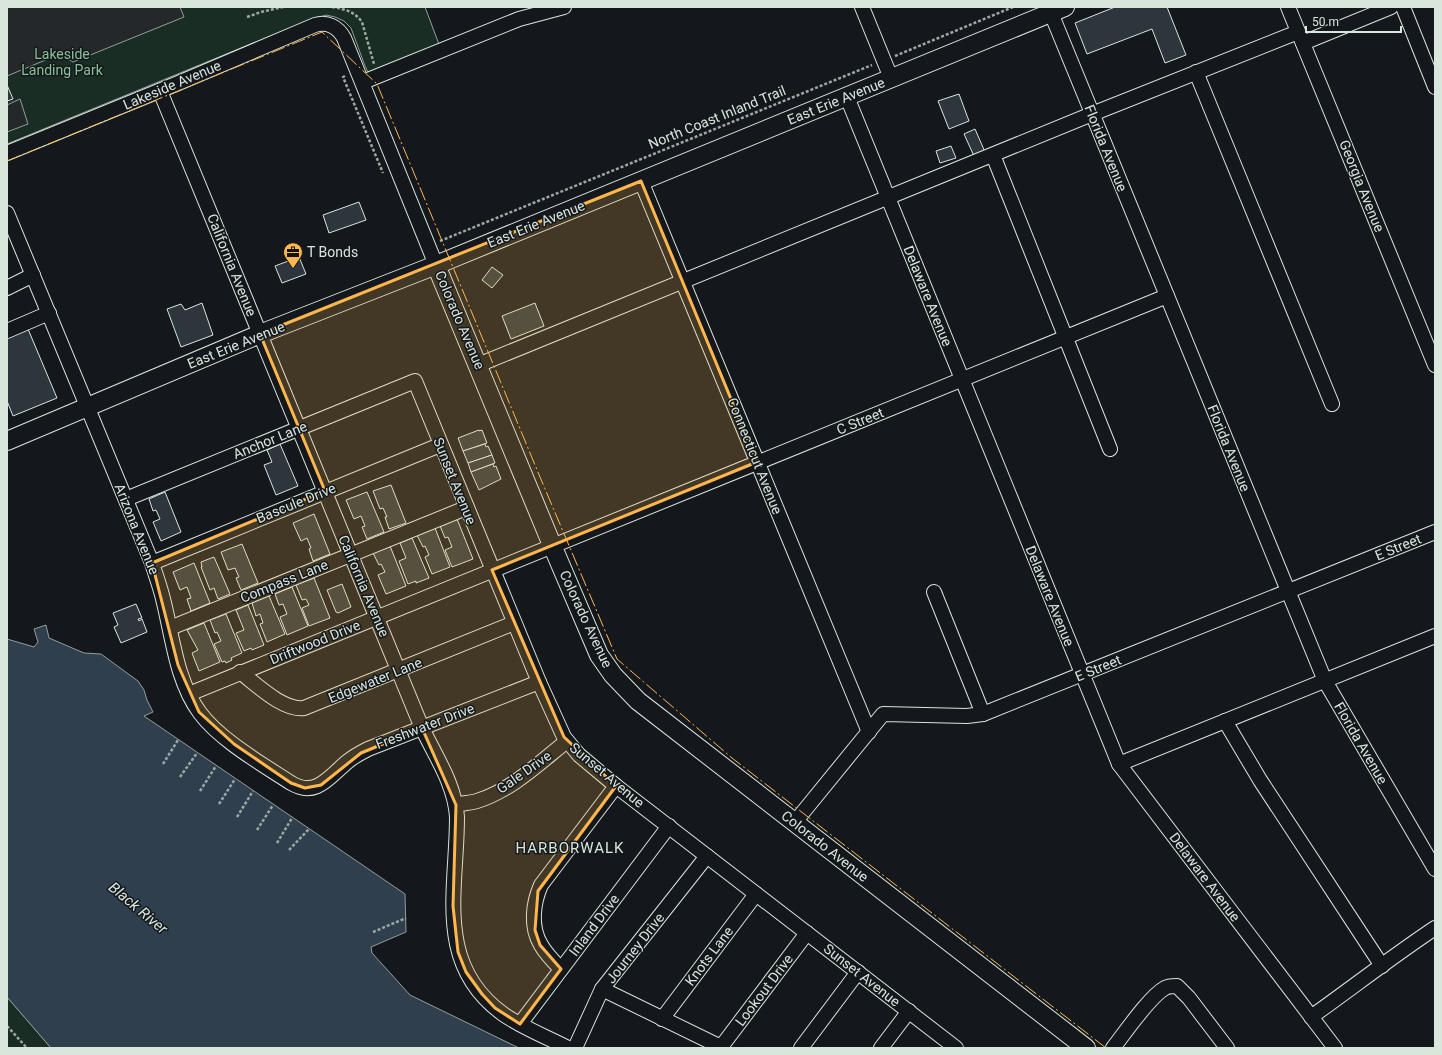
<svg xmlns="http://www.w3.org/2000/svg" width="1442" height="1055" viewBox="0 0 1442 1055" font-family="Roboto,sans-serif">
<rect width="100%" height="100%" fill="#14181c"/>
<g fill="#1a2d24" stroke="#939e99">
<path d="M 7,7 L 425,7 L 440,47 L 370,73 L 368,72 L 365,66 L 351,28 L 344,21 L 335,17 L 326,15 L 280,32 L 7,144 Z"/>
<path d="M 7,997 L 46,1042 L 51,1048 L 7,1048 Z"/>
</g>
<g fill="#24282b" stroke="#939e99">
<path d="M 7,7 L 180,7 L 184,17 L 73,62 L 60,54 L 7,76 Z"/>
<path d="M 20,99 L 28,124 L 7,132 L 7,105 Z"/>
</g>
<path fill="#2f3f4d" stroke="#939e99" d="M 46,625 L 49,638 L 84,653 L 101,654 L 138,681 L 144,690 L 147,700 L 153,712 L 144,716 L 405,894 L 406,932 L 371,947 L 372,953 L 410,995 L 519,1048 L 51,1048 L 7,997 L 7,639 L 34,647 L 38,642 L 34,629 Z"/>
<g fill="#2c363c" stroke="#d8e6dc">
<path d="M 1115,7 L 1167,7 L 1186,55 L 1165,63 L 1152,29 L 1087,54 L 1075,23 Z"/>
<path d="M 7,85 L 13,99 L 7,101 Z"/>
<path d="M 959,94 L 969,121 L 949,129 L 938,101 Z"/>
<path d="M 975,129 L 985,152 L 974,156 L 964,134 Z"/>
<path d="M 951,146 L 956,158 L 940,163 L 936,151 Z"/>
<path d="M 359,202 L 366,220 L 329,233 L 323,215 Z"/>
<path d="M 299,257 L 306,274 L 282,283 L 275,266 Z"/>
<path d="M 492,267 L 503,275 L 492,288 L 482,280 Z"/>
<path d="M 202,303 L 213,335 L 181,347 L 167,309 L 181,304 L 185,310 Z"/>
<path d="M 535,303 L 544,326 L 511,339 L 502,316 Z"/>
<path d="M 28,329 L 57,398 L 13,416 L 7,401 L 7,338 Z"/>
<path d="M 479,430 L 479,431 L 482,430 L 487,443 L 463,451 L 458,438 Z"/>
<path d="M 280,444 L 298,486 L 276,495 L 264,465 L 272,462 L 267,450 Z"/>
<path d="M 485,444 L 486,447 L 488,446 L 492,455 L 468,463 L 463,451 Z"/>
<path d="M 492,455 L 495,463 L 471,472 L 468,463 Z"/>
<path d="M 493,464 L 494,467 L 496,466 L 501,479 L 479,490 L 471,472 Z"/>
<path d="M 391,485 L 406,523 L 389,529 L 385,517 L 387,517 L 383,508 L 380,509 L 373,491 Z"/>
<path d="M 165,492 L 181,532 L 161,541 L 153,522 L 160,519 L 156,510 L 153,511 L 149,499 Z"/>
<path d="M 367,492 L 384,532 L 367,539 L 362,527 L 365,526 L 361,516 L 354,519 L 346,500 Z"/>
<path d="M 314,514 L 330,554 L 313,561 L 309,549 L 311,548 L 307,538 L 301,541 L 293,523 Z"/>
<path d="M 457,519 L 473,559 L 452,567 L 445,550 L 452,547 L 448,537 L 445,538 L 440,526 Z"/>
<path d="M 435,528 L 450,567 L 432,574 L 425,557 L 429,555 L 425,546 L 423,547 L 417,535 Z"/>
<path d="M 412,538 L 429,578 L 416,583 L 416,581 L 408,584 L 399,561 L 406,558 L 400,543 Z"/>
<path d="M 242,544 L 258,583 L 241,590 L 236,578 L 239,577 L 235,568 L 228,570 L 221,552 Z"/>
<path d="M 390,546 L 406,586 L 386,594 L 378,575 L 385,572 L 381,564 L 379,565 L 373,553 Z"/>
<path d="M 214,557 L 230,594 L 218,599 L 214,588 L 210,590 L 201,567 L 202,567 L 201,562 Z"/>
<path d="M 194,563 L 210,603 L 191,611 L 187,599 L 191,598 L 187,587 L 180,590 L 173,572 Z"/>
<path d="M 314,578 L 330,618 L 309,626 L 302,608 L 309,605 L 306,599 L 302,600 L 296,585 Z"/>
<path d="M 342,584 L 351,607 L 338,613 L 336,612 L 327,590 Z"/>
<path d="M 292,587 L 308,626 L 287,635 L 280,617 L 287,614 L 283,604 L 279,605 L 275,594 Z"/>
<path d="M 269,596 L 285,634 L 267,642 L 260,624 L 263,623 L 260,614 L 256,616 L 252,603 Z"/>
<path d="M 136,604 L 142,618 L 138,619 L 139,621 L 142,619 L 147,632 L 121,643 L 114,627 L 118,625 L 113,613 Z"/>
<path d="M 248,605 L 264,645 L 252,650 L 251,648 L 244,651 L 236,633 L 244,630 L 236,610 Z"/>
<path d="M 226,614 L 242,653 L 231,658 L 232,660 L 226,663 L 225,661 L 222,662 L 214,644 L 221,641 L 217,632 L 215,633 L 210,620 Z"/>
<path d="M 204,623 L 220,662 L 199,671 L 192,653 L 198,650 L 187,630 Z"/>
</g>
<g fill="none" stroke-linecap="round" stroke-linejoin="round">
<defs>
<g id="minor">
<path d="M 862,7 L 891,78"/>
<path d="M 1288,7 L 1435,365"/>
<path d="M 1403,7 L 1435,87"/>
<path d="M 1051,13 L 1325,681 L 1435,869"/>
<path d="M 1303,43 L 1391,7"/>
<path d="M 1196,72 L 1332,404"/>
<path d="M 363,82 L 519,19 L 564,7"/>
<path d="M 160,91 L 422,728 C 436,757 455,785 457,817 C 457,890 434,964 503,1014 C 523,1028 547,1037 568,1048"/>
<path d="M 847,97 L 1119,764 L 1335,1048"/>
<path d="M 7,153 L 176,84 L 315,25 C 327,21 338,27 344,38 L 436,265"/>
<path d="M 993,155 L 1110,449"/>
<path d="M 641,181 L 869,732"/>
<path d="M 7,213 L 152,563 C 156,576 161,589 164,603 C 173,640 177,682 200,713 C 220,740 262,764 291,783 C 316,798 329,777 347,762 C 353,757 360,753 368,749 L 539,682"/>
<path d="M 7,288 L 33,275"/>
<path d="M 7,331 L 49,313"/>
<path d="M 478,365 L 1092,114 L 1298,32"/>
<path d="M 126,499 L 415,381 L 539,682 L 564,737 L 579,755 L 616,786 L 956,1048"/>
<path d="M 152,563 L 440,445"/>
<path d="M 934,592 L 983,714"/>
<path d="M 170,628 L 466,508"/>
<path d="M 240,672 C 256,684 283,711 304,708 L 514,623"/>
<path d="M 189,694 L 1167,296"/>
<path d="M 1225,721 L 1260,780 L 1382,966"/>
<path d="M 1119,764 L 1435,636"/>
<path d="M 456,805 C 463,803 471,803 477,801 C 512,790 539,763 567,741"/>
<path d="M 795,822 L 883,714 L 967,716 L 983,714 L 1435,532"/>
<path d="M 561,969 C 554,962 546,954 541,945 C 530,927 533,903 541,885 L 616,786"/>
<path d="M 602,989 L 723,1048"/>
<path d="M 1311,1017 C 1353,987 1393,956 1435,928"/>
<path d="M 662,1019 L 756,894"/>
<path d="M 520,1024 L 669,826"/>
<path d="M 721,1047 L 807,933"/>
<path d="M 575,1048 L 602,989 L 707,856"/>
<path d="M 801,1048 L 858,972"/>
<path d="M 881,1048 L 909,1011"/>
<path d="M 1113,1048 C 1124,1034 1150,996 1165,988 C 1168,986 1173,986 1177,986 L 1189,998 L 1227,1048"/>
</g>
<g id="major">
<path d="M 436,265 L 552,545 L 599,655 L 613,675 L 638,701 L 1086,1048"/>
<path d="M 7,441 L 260,334 L 436,265 L 1065,7"/>
</g>
</defs>
<use href="#minor" stroke="#d8e6dc" stroke-width="16"/>
<use href="#major" stroke="#d8e6dc" stroke-width="20"/>
<g stroke="#9da8a2" stroke-width="2.5" stroke-dasharray="3 2" stroke-linecap="butt">
<path d="M 332,7 C 344,9 354,11 362,22 L 374,64"/>
<path d="M 247,17 L 261,12 L 283,7"/>
<path d="M 895,56 L 1013,7"/>
<path d="M 345,76 L 343,77 L 383,173"/>
<path d="M 440,241 L 872,65"/>
<path d="M 163,764 L 178,740"/>
<path d="M 180,777 L 197,753"/>
<path d="M 200,791 L 216,766"/>
<path d="M 219,804 L 235,779"/>
<path d="M 237,817 L 253,791"/>
<path d="M 257,830 L 273,805"/>
<path d="M 277,843 L 292,818"/>
<path d="M 289,850 L 309,829"/>
<path d="M 373,932 L 406,918"/>
<path d="M 7,1026 L 27,1048"/>
</g>
<use href="#minor" stroke="#14181c" stroke-width="14"/>
<use href="#major" stroke="#14181c" stroke-width="18"/>
<path stroke="#ffb74d" stroke-width="1" stroke-dasharray="14 3 2 3" stroke-linecap="butt" d="M 7,161 L 322,32 L 377,84 L 540,477 L 617,659 L 732,758 L 1106,1048"/>
</g>
<path fill="#ffb74d" fill-opacity="0.2" stroke="#ffb74d" stroke-width="3" stroke-linejoin="round" d="M 641,181 L 757,462 L 492,570 L 564,737 L 616,786 L 538,891 L 535,930 L 540,945 L 561,969 L 520,1024 L 495,1008 L 482,994 L 466,972 L 458,952 L 453,906 L 456,805 L 422,728 L 361,753 L 321,785 L 305,788 L 291,783 L 234,744 L 199,712 L 178,665 L 152,563 L 325,491 L 260,334 Z"/>
<defs>
<symbol id="office-pin" viewBox="-11 -11 22 30"><path d="M0 17L-7.5 6A9.5 9.5 0 1 1 7.5 6Z" fill="#ffb74d" stroke="#14181c"/><path d="M-6-3h4V-5.5h4V-3h4V5H-6ZM-1-4.5V-3h2v-1.5ZM-6 0V1H6V0Z" fill="#111"/></symbol>
</defs>
<g fill-rule="evenodd">
<use href="#office-pin" x="282" y="241" width="22" height="30"/>
</g>
<g text-anchor="middle" stroke-width="3" stroke-linejoin="round" paint-order="stroke">
<g font-size="14" fill="#8ac095" stroke="#14181c">
<text x="62" y="59">Lakeside<tspan x="62" dy="16">Landing Park</tspan></text>
</g>
<g font-size="14" fill="#d8e6dc" stroke="#14181c">
<text transform="translate(172 85) rotate(-23)" y="5">Lakeside Avenue</text>
<text transform="translate(836 101) rotate(-22)" y="5">East Erie Avenue</text>
<text transform="translate(717 117) rotate(-22)" y="5">North Coast Inland Trail</text>
<text transform="translate(1106 148) rotate(68)" y="5">Florida Avenue</text>
<text transform="translate(1362 186) rotate(68)" y="5">Georgia Avenue</text>
<text transform="translate(536 224) rotate(-22)" y="5">East Erie Avenue</text>
<text transform="translate(232 265) rotate(68)" y="5">California Avenue</text>
<text transform="translate(928 296) rotate(68)" y="5">Delaware Avenue</text>
<text transform="translate(460 320) rotate(67)" y="5">Colorado Avenue</text>
<text transform="translate(236 345) rotate(-22)" y="5">East Erie Avenue</text>
<text transform="translate(860 421) rotate(-22)" y="5">C Street</text>
<text transform="translate(270 440) rotate(-22)" y="5">Anchor Lane</text>
<text transform="translate(1229 448) rotate(68)" y="5">Florida Avenue</text>
<text transform="translate(755 456) rotate(68)" y="5">Connecticut Avenue</text>
<text transform="translate(455 481) rotate(68)" y="5">Sunset Avenue</text>
<text transform="translate(296 503) rotate(-22)" y="5">Bascule Drive</text>
<text transform="translate(137 529) rotate(68)" y="5">Arizona Avenue</text>
<text transform="translate(1398 547) rotate(-22)" y="5">E Street</text>
<text transform="translate(284 581) rotate(-22)" y="5">Compass Lane</text>
<text transform="translate(364 586) rotate(67)" y="5">California Avenue</text>
<text transform="translate(1050 596) rotate(68)" y="5">Delaware Avenue</text>
<text transform="translate(586 619) rotate(65)" y="5">Colorado Avenue</text>
<text transform="translate(315 642) rotate(-22)" y="5">Driftwood Drive</text>
<text transform="translate(1098 668) rotate(-22)" y="5">E Street</text>
<text transform="translate(375 680) rotate(-22)" y="5">Edgewater Lane</text>
<text transform="translate(425 726) rotate(-21)" y="5">Freshwater Drive</text>
<text transform="translate(1361 743) rotate(60)" y="5">Florida Avenue</text>
<text transform="translate(524 772) rotate(-35)" y="5">Gale Drive</text>
<text transform="translate(607 775) rotate(40)" y="5">Sunset Avenue</text>
<text transform="translate(825 846) rotate(38)" y="5">Colorado Avenue</text>
<text transform="translate(1205 877) rotate(53)" y="5">Delaware Avenue</text>
<text transform="translate(594 925) rotate(-53)" y="5">Inland Drive</text>
<text transform="translate(635 948) rotate(-52)" y="5">Journey Drive</text>
<text transform="translate(709 956) rotate(-53)" y="5">Knots Lane</text>
<text transform="translate(862 975) rotate(38)" y="5">Sunset Avenue</text>
<text transform="translate(764 990) rotate(-53)" y="5">Lookout Drive</text>
</g>
<g font-size="14" fill="#d8e6dc" stroke="#14181c" text-anchor="start">
<text x="307" y="257">T Bonds</text>
</g>
<g font-size="15" letter-spacing="1" fill="#d8e6dc" stroke="#14181c">
<text x="570" y="853">HARBORWALK</text>
</g>
<g font-size="15" font-style="italic" fill="#d8e6dc" stroke="#14181c">
<text transform="translate(138 908) rotate(40)" y="5">Black River</text>
</g>
</g>
<rect width="1442" height="1055" fill="none" stroke="#d8e6dc" stroke-width="16"/>
<path d="M1306 26v6h95v-6" fill="none" stroke="#d8e6dc" stroke-width="2"/>
<text x="1312" y="26" font-size="12" fill="#d8e6dc" stroke="#14181c" stroke-width="3" paint-order="stroke">50 m</text>
</svg>
